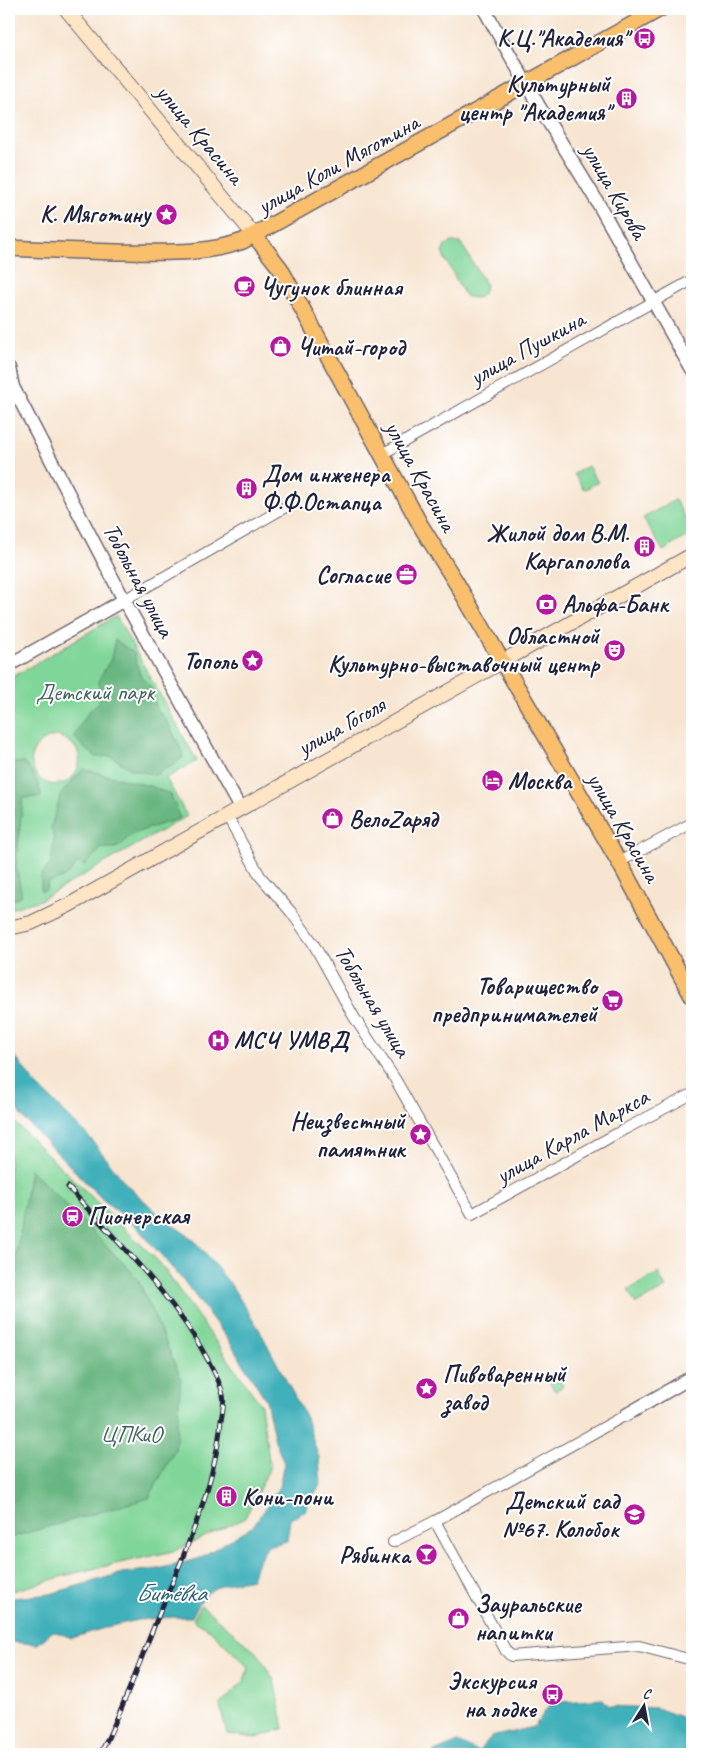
<svg xmlns="http://www.w3.org/2000/svg" width="701" height="1763" viewBox="0 0 701 1763" font-family="Caveat,sans-serif">
<rect width="100%" height="100%" fill="#fff"/>
<filter id="ink" filterUnits="userSpaceOnUse"><feTurbulence type="fractalNoise" baseFrequency=".02" numOctaves="2"/><feDisplacementMap in="SourceGraphic" scale="10" xChannelSelector="R" yChannelSelector="G"/><feConvolveMatrix kernelMatrix="1 2 1 2 8 2 1 2 1" color-interpolation-filters="sRGB"/></filter>
<filter id="wash" filterUnits="userSpaceOnUse"><feTurbulence type="fractalNoise" baseFrequency=".0096" numOctaves="4" result="noise"/><feDisplacementMap in="SourceGraphic" scale="20" xChannelSelector="R" yChannelSelector="G"/><feGaussianBlur stdDeviation="1.12" result="paint"/><feColorMatrix in="noise" values="0 0 0 0 0 0 0 0 0 0 0 0 0 0 0 0 0 1.4 0 .05"/><feComposite in="paint" operator="in"/></filter>
<g filter="url(#wash)">
<rect width="100%" height="100%" fill="#f7e5d1"/>
<g fill="#80d598" stroke="#517c6a" fill-rule="evenodd">
<path d="M 452,242 L 461,243 L 486,285 C 483,298 478,300 465,296 L 442,253 L 445,246 Z"/>
<path d="M 588,466 L 598,482 L 586,489 L 583,488 L 574,474 Z"/>
<path d="M 675,500 L 692,530 L 692,533 L 663,551 L 643,518 Z"/>
<path d="M 116,616 L 197,761 L 166,778 L 187,816 L 40,900 L 9,909 L 9,679 ZM 57,736 C 72,740 85,753 77,770 C 75,776 69,781 64,783 C 32,794 14,743 57,736 Z"/>
<path d="M 9,1117 L 159,1262 L 261,1405 L 270,1467 L 245,1518 L 174,1551 L 75,1573 L 9,1592 Z"/>
<path d="M 658,1273 L 666,1288 L 636,1304 L 628,1290 Z"/>
<path d="M 554,1372 L 563,1386 L 555,1391 L 546,1377 Z"/>
<path d="M 201,1605 L 258,1654 L 274,1680 L 284,1728 L 256,1738 L 227,1734 L 220,1705 L 244,1681 L 248,1667 L 210,1630 L 193,1620 Z"/>
</g>
<g fill="#68b680" stroke="#456c5e">
<path d="M 115,640 L 134,653 L 140,675 L 154,691 L 155,707 L 168,723 L 182,751 L 183,758 L 155,775 L 130,769 L 111,756 L 97,757 L 84,748 L 74,736 L 89,711 L 99,703 L 99,679 L 111,659 Z"/>
<path d="M 23,762 C 33,772 40,784 41,797 L 23,798 L 16,867 L 22,895 L 9,902 L 9,764 Z"/>
<path d="M 83,769 L 153,787 L 171,795 L 180,818 C 166,823 150,827 136,833 C 119,840 128,850 102,848 L 84,866 L 78,862 C 68,876 65,879 48,882 L 46,890 L 41,891 L 41,876 L 51,863 L 54,838 L 51,827 L 61,794 Z"/>
<path d="M 30,1169 L 137,1277 L 181,1378 L 175,1450 L 149,1498 L 9,1538 L 9,1302 Z"/>
</g>
<g fill="#40b0ba" stroke="#31697a">
<path d="M 11,1051 L 33,1081 L 91,1139 L 126,1184 L 163,1218 L 194,1240 L 231,1285 L 259,1329 L 306,1418 L 319,1458 L 321,1483 L 304,1512 L 290,1519 L 287,1541 L 268,1546 L 258,1561 L 252,1579 C 218,1586 207,1584 192,1617 L 174,1617 L 138,1620 L 111,1626 L 72,1638 L 53,1631 L 38,1644 L 9,1642 L 9,1600 L 14,1598 L 50,1594 L 122,1573 L 158,1569 L 198,1559 L 253,1526 L 279,1487 L 284,1463 L 275,1441 L 266,1400 L 229,1341 L 187,1285 L 134,1224 L 103,1200 L 22,1117 L 9,1097 L 9,1062 Z"/>
<path d="M 603,1699 L 609,1706 L 657,1708 L 692,1721 L 692,1754 L 434,1754 L 434,1752 L 458,1742 L 478,1752 L 491,1737 L 534,1727 L 551,1703 Z"/>
</g>
</g>
<g filter="url(#ink)">
<g fill="none" stroke-linecap="round" stroke-linejoin="round">
<defs>
<g id="minor">
<path d="M 382,454 L 692,280"/>
<path d="M 124,600 L 289,505"/>
<path d="M 227,816 L 260,876 L 291,912 L 313,943 L 354,1017 L 395,1079 L 472,1214 L 625,1129 L 692,1094"/>
<path d="M 619,862 L 692,823"/>
<path d="M 435,1521 L 506,1651 L 511,1656 L 639,1646 L 692,1660"/>
<path d="M 393,1542 L 435,1521 L 626,1415"/>
</g>
<g id="tertiary">
<path d="M 484,9 L 540,108 L 595,198 L 692,370"/>
<path d="M 9,368 L 13,387 L 124,600 L 240,808"/>
<path d="M 9,665 L 124,600"/>
<path d="M 626,1415 L 692,1377"/>
</g>
<g id="secondary">
<path d="M 66,9 L 255,236"/>
<path d="M 9,928 L 31,923 L 69,905 L 692,555"/>
</g>
<g id="primary">
<path d="M 255,236 L 280,268 L 421,526 L 457,584 L 619,862 L 692,996"/>
<path d="M 9,248 C 46,250 84,251 121,252 C 162,252 204,255 243,241 L 660,9"/>
</g>
</defs>
<use href="#minor" stroke="#6d6670" stroke-width="12"/>
<use href="#tertiary" stroke="#6d6670" stroke-width="15"/>
<use href="#secondary" stroke="#6d6670" stroke-width="16"/>
<use href="#primary" stroke="#6d6670" stroke-width="18"/>
<use href="#minor" stroke="#fff" stroke-width="10"/>
<use href="#tertiary" stroke="#fff" stroke-width="12"/>
<use href="#secondary" stroke="#fde5c5" stroke-width="14"/>
<use href="#primary" stroke="#f9bf6d" stroke-width="15"/>
<defs>
<path id="rail" d="M 68,1187 C 117,1242 173,1295 208,1360 C 213,1371 221,1383 223,1395 C 225,1402 222,1413 221,1421 C 214,1494 180,1562 153,1629 C 136,1671 121,1714 100,1754"/>
</defs>
<use href="#rail" stroke="#22223b" stroke-width="5"/>
<use href="#rail" stroke="#fff" stroke-width="3" stroke-dasharray="9" stroke-linecap="butt"/>
</g>
</g>
<defs>
<symbol id="bus-disc" viewBox="-11 -11 22 22"><circle r="9.5" fill="#b5179e" stroke="#fff"/><path d="M-5-6H5V4H4V6H2V4H-2V6H-4V4H-5ZM-3.5-4V0h7V-4ZM-3.5 1.2v1.5H-2V1.2ZM2 1.2v1.5H3.5V1.2Z" fill="#fff"/></symbol>
<symbol id="building-disc" viewBox="-11 -11 22 22"><circle r="9.5" fill="#b5179e" stroke="#fff"/><path d="M-4-6H4V6H1V3H-1V6H-4ZM-2.5-4.3h1.7v1.8h-1.7ZM.8-4.3h1.7v1.8H.8ZM-2.5-1h1.7V.8h-1.7ZM.8-1h1.7V.8H.8Z" fill="#fff"/></symbol>
<symbol id="sight-disc" viewBox="-11 -11 22 22"><circle r="9.5" fill="#b5179e" stroke="#fff"/><path d="M0-6L1.8-2.2L6-1.7L2.9 1.2L3.7 5.4L0 3.3L-3.7 5.4L-2.9 1.2L-6-1.7L-1.8-2.2Z" fill="#fff"/></symbol>
<symbol id="cafe-disc" viewBox="-11 -11 22 22"><circle r="9.5" fill="#b5179e" stroke="#fff"/><path d="M-5.5-4.5H6V0H3Q3 3.5 0 3.5H-2.5Q-5.5 3.5-5.5 0ZM3-3.2v2h1.7v-2ZM-6 4.5H4V6H-6Z" fill="#fff"/></symbol>
<symbol id="shop-disc" viewBox="-11 -11 22 22"><circle r="9.5" fill="#b5179e" stroke="#fff"/><path d="M-5-2.5h2.3a2.7 3.5 0 0 1 5.4 0H5L5.5 6h-11ZM-1.5-2.5h3a1.5 2.3 0 0 0-3 0Z" fill="#fff"/></symbol>
<symbol id="office-disc" viewBox="-11 -11 22 22"><circle r="9.5" fill="#b5179e" stroke="#fff"/><path d="M-6-3h4V-5.5h4V-3h4V5H-6ZM-1-4.5V-3h2v-1.5ZM-6 0V1H6V0Z" fill="#fff"/></symbol>
<symbol id="bank-disc" viewBox="-11 -11 22 22"><circle r="9.5" fill="#b5179e" stroke="#fff"/><path d="M-6-4H6V4H-6ZM0-2.3a2.3 2.3 0 1 0 0 4.6a2.3 2.3 0 1 0 0-4.6Z" fill="#fff"/></symbol>
<symbol id="theatre-disc" viewBox="-11 -11 22 22"><circle r="9.5" fill="#b5179e" stroke="#fff"/><path d="M-5-5.5Q0-4 5-5.5V0Q5 5 0 6Q-5 5-5 0ZM-3.3-2.5H-1v1.5H-3.3ZM1-2.5H3.3v1.5H1ZM-2.8 1Q0 5.5 2.8 1Z" fill="#fff"/></symbol>
<symbol id="hotel-disc" viewBox="-11 -11 22 22"><circle r="9.5" fill="#b5179e" stroke="#fff"/><path d="M-6-4.5h1.5V1H6V5H4.5V3h-9V5H-6ZM-4 0a1.8 1.8 0 1 1 3.6 0ZM.5 0V-2.5h3Q6-2.5 6 0Z" fill="#fff"/></symbol>
<symbol id="supermarket-disc" viewBox="-11 -11 22 22"><circle r="9.5" fill="#b5179e" stroke="#fff"/><path d="M-6-5.5h2.5l.6 2H6L4.5 2H-2.5L-4.4-4H-6ZM-1.5 3.2a1.3 1.3 0 1 0 .1 0ZM3 3.2a1.3 1.3 0 1 0 .1 0Z" fill="#fff"/></symbol>
<symbol id="hospital-disc" viewBox="-11 -11 22 22"><circle r="9.5" fill="#b5179e" stroke="#fff"/><path d="M-5-5h3v3.5h4V-5h3V5h-3V1.5h-4V5h-3Z" fill="#fff"/></symbol>
<symbol id="station-disc" viewBox="-11 -11 22 22"><circle r="9.5" fill="#b5179e" stroke="#fff"/><path d="M-3-6H3Q5-6 5-4V2Q5 4 3 4L4.5 6H3L1.5 4h-3L-3 6H-4.5L-3 4Q-5 4-5 2V-4Q-5-6-3-6ZM-3.5-4v3h7v-3ZM-3.5 1v1.5H-2V1ZM2 1v1.5H3.5V1Z" fill="#fff"/></symbol>
<symbol id="school-disc" viewBox="-11 -11 22 22"><circle r="9.5" fill="#b5179e" stroke="#fff"/><path d="M0-5L7-2L0 1L-7-2ZM-4 1L0 2.5L4 1V4Q0 6-4 4Z" fill="#fff"/></symbol>
<symbol id="bar-disc" viewBox="-11 -11 22 22"><circle r="9.5" fill="#b5179e" stroke="#fff"/><path d="M-6-5H6L.8 .8V4.5H3.5V6h-7V4.5H-.8V.8Z" fill="#fff"/></symbol>
</defs>
<g fill-rule="evenodd">
<use href="#bus-disc" x="632" y="26" width="25" height="25"/>
<use href="#building-disc" x="614" y="86" width="25" height="25"/>
<use href="#sight-disc" x="154" y="202" width="25" height="25"/>
<use href="#cafe-disc" x="232" y="274" width="25" height="25"/>
<use href="#shop-disc" x="268" y="334" width="25" height="25"/>
<use href="#building-disc" x="234" y="476" width="25" height="25"/>
<use href="#building-disc" x="632" y="534" width="25" height="25"/>
<use href="#office-disc" x="394" y="562" width="25" height="25"/>
<use href="#bank-disc" x="534" y="592" width="25" height="25"/>
<use href="#theatre-disc" x="602" y="638" width="25" height="25"/>
<use href="#sight-disc" x="240" y="648" width="25" height="25"/>
<use href="#hotel-disc" x="480" y="768" width="25" height="25"/>
<use href="#shop-disc" x="320" y="806" width="25" height="25"/>
<use href="#supermarket-disc" x="600" y="988" width="25" height="25"/>
<use href="#hospital-disc" x="206" y="1028" width="25" height="25"/>
<use href="#sight-disc" x="408" y="1122" width="25" height="25"/>
<use href="#station-disc" x="60" y="1204" width="25" height="25"/>
<use href="#sight-disc" x="414" y="1376" width="25" height="25"/>
<use href="#building-disc" x="214" y="1484" width="25" height="25"/>
<use href="#school-disc" x="622" y="1502" width="25" height="25"/>
<use href="#bar-disc" x="414" y="1542" width="25" height="25"/>
<use href="#shop-disc" x="446" y="1606" width="25" height="25"/>
<use href="#bus-disc" x="540" y="1682" width="25" height="25"/>
</g>
<g text-anchor="middle" stroke-width="4" stroke-linejoin="round" paint-order="stroke">
<g font-size="24" font-weight="bold" fill="#22223b" stroke="#fff" text-anchor="end">
<text x="628" y="46">К.Ц."Академия"</text>
<text x="610" y="92">Культурный<tspan x="610" dy="28">центр "Академия"</tspan></text>
<text x="150" y="222">К. Мяготину</text>
<text x="260" y="295" text-anchor="start">Чугунок блинная</text>
<text x="297" y="355" text-anchor="start">Читай-город</text>
<text x="262" y="482" text-anchor="start">Дом инженера<tspan x="262" dy="28">Ф.Ф.Остапца</tspan></text>
<text x="629" y="541">Жилой дом В.М.<tspan x="629" dy="28">Каргаполова</tspan></text>
<text x="390" y="583">Согласие</text>
<text x="562" y="612" text-anchor="start">Альфа-Банк</text>
<text x="599" y="644">Областной<tspan x="599" dy="28">Культурно-выставочный центр</tspan></text>
<text x="237" y="669">Тополь</text>
<text x="508" y="789" text-anchor="start">Москва</text>
<text x="349" y="827" text-anchor="start">ВелоZаряд</text>
<text x="597" y="994">Товарищество<tspan x="597" dy="28">предпринимателей</tspan></text>
<text x="234" y="1048" text-anchor="start">МСЧ УМВД</text>
<text x="405" y="1129">Неизвестный<tspan x="405" dy="28">памятник</tspan></text>
<text x="88" y="1224" text-anchor="start">Пионерская</text>
<text x="443" y="1382" text-anchor="start">Пивоваренный<tspan x="443" dy="28">завод</tspan></text>
<text x="242" y="1505" text-anchor="start">Кони-пони</text>
<text x="619" y="1509">Детский сад<tspan x="619" dy="28">№67. Колобок</tspan></text>
<text x="410" y="1563">Рябинка</text>
<text x="475" y="1612" text-anchor="start">Зауральские<tspan x="475" dy="28">напитки</tspan></text>
<text x="536" y="1689">Экскурсия<tspan x="536" dy="28">на лодке</tspan></text>
</g>
<g font-size="24" fill="#22223b" stroke="#fff">
<text transform="translate(200 134) rotate(50)" y="8">улица Красина</text>
<text transform="translate(338 164) rotate(-29)" y="8">улица Коли Мяготина</text>
<text transform="translate(615 191) rotate(60)" y="8">улица Кирова</text>
<text transform="translate(527 348) rotate(-29)" y="8">улица Пушкина</text>
<text transform="translate(421 476) rotate(61)" y="8">улица Красина</text>
<text transform="translate(139 580) rotate(62)" y="8">Тобольная улица</text>
<text transform="translate(341 726) rotate(-29)" y="8">улица Гоголя</text>
<text transform="translate(624 827) rotate(60)" y="8">улица Красина</text>
<text transform="translate(373 1001) rotate(59)" y="8">Тобольная улица</text>
<text transform="translate(572 1136) rotate(-29)" y="8">улица Карла Маркса</text>
</g>
<g font-size="24" fill="#43615c" stroke="#fff">
<text x="95" y="700">Детский парк</text>
<text x="131" y="1442">ЦПКиО</text>
</g>
<g font-size="25" font-style="italic" fill="#306274" stroke="#fff">
<text x="171" y="1601">Битёвка</text>
</g>
</g>
<rect width="701" height="1763" fill="none" stroke="#fff" stroke-width="30"/>
<g transform="translate(644 1706) rotate(11)" stroke="#ffffff" stroke-width="4" paint-order="stroke">
<path d="M0-4L9 19L0 12L-9 19Z" fill="#22223b"/>
<text y="-8" font-size="14" font-weight="bold" text-anchor="middle" fill="#22223b">С</text>
</g>
</svg>
